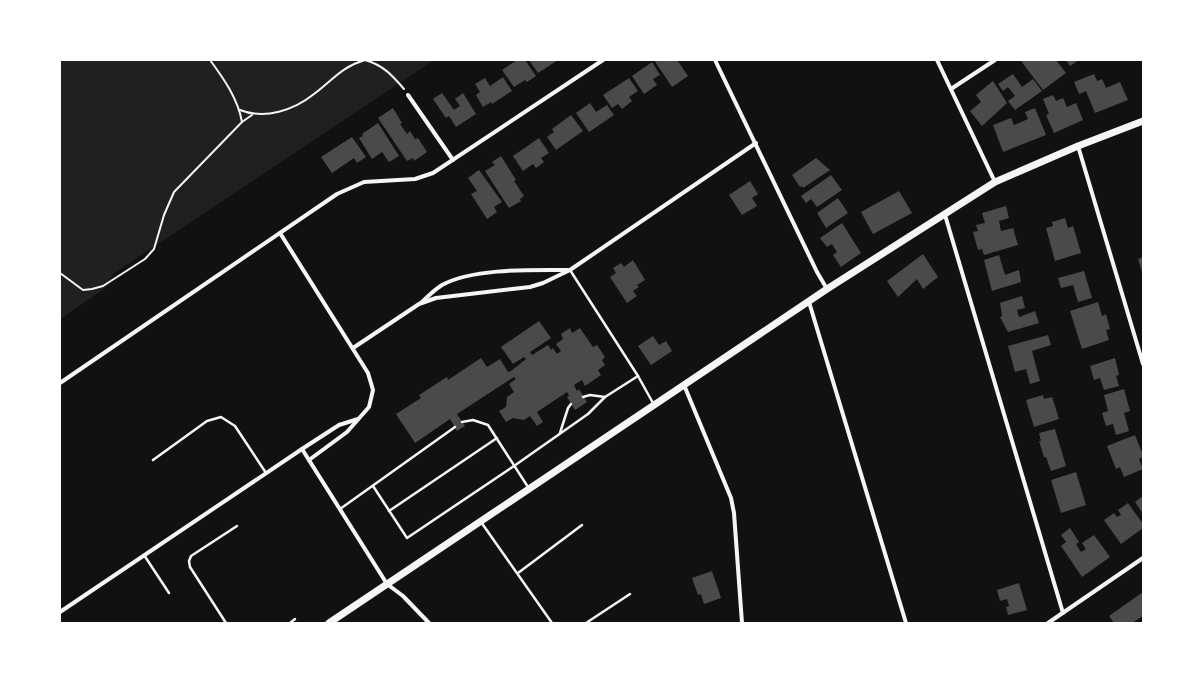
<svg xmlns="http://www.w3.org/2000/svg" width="1203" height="683" viewBox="0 0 1203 683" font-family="Montserrat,sans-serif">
<rect width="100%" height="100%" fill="#111"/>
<path fill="#202020" d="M 60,60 L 434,60 L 113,274 L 107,287 L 60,319 Z"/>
<g fill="#4a4a4a">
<path d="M 517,60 L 525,60 L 536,76 L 527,82 L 525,80 L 514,87 L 502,70 Z"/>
<path d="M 529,60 L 558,60 L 538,73 Z"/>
<path d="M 654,60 L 677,60 L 688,76 L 672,87 Z"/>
<path d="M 1023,60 L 1056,60 L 1066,73 L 1043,90 L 1021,61 Z"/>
<path d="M 1066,60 L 1079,60 L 1070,66 Z"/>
<path d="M 652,62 L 660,75 L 653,79 L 657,85 L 644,94 L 632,76 Z"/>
<path d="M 1013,74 L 1022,87 L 1033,79 L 1042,91 L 1015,110 L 1008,101 L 1015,96 L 1008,87 L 1003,91 L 998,84 Z"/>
<path d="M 1094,74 L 1097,81 L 1102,79 L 1106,88 L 1120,82 L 1128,100 L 1095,113 L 1086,91 L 1079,94 L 1074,82 Z"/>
<path d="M 503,77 L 512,91 L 492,104 L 491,102 L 483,107 L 476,95 L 480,92 L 475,84 L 485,78 L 490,86 Z"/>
<path d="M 629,78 L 638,91 L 629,97 L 632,101 L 622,109 L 618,104 L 612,108 L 603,95 Z"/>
<path d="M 993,81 L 1007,103 L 982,126 L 970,111 L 981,102 L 976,95 Z"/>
<path d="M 442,93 L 454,110 L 460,106 L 455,99 L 463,93 L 476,114 L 456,127 L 449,116 L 446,118 L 433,99 Z"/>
<path d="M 1053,95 L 1056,101 L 1063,98 L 1067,107 L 1076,103 L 1083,120 L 1054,133 L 1046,115 L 1049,114 L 1043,99 Z"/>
<path d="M 590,103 L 596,112 L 607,105 L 614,115 L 589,132 L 576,113 Z"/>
<path d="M 393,108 L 402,123 L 400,124 L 407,134 L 410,131 L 415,139 L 418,138 L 427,152 L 414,161 L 413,158 L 407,161 L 378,118 Z"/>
<path d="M 1035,108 L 1046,135 L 1003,152 L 993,125 L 1011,118 L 1014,125 L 1028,119 L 1025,112 Z"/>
<path d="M 571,115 L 583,131 L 556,150 L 547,137 L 554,132 L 552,129 Z"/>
<path d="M 378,123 L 399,156 L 389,162 L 382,152 L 372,159 L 359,138 L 363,136 L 362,134 Z"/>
<path d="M 352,137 L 366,157 L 357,163 L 354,158 L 332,173 L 321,157 Z"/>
<path d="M 539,138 L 549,153 L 541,158 L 544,162 L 536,168 L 533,164 L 523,171 L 513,156 Z"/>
<path d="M 501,156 L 516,180 L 514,181 L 524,196 L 520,199 L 521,201 L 509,208 L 485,171 L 495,165 L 492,162 Z"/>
<path d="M 816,158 L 830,170 L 803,188 L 802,186 L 800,187 L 792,175 Z"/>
<path d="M 479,170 L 502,202 L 494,207 L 497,212 L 487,219 L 471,194 L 477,191 L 468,178 Z"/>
<path d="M 831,175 L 842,190 L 817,207 L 811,199 L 806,203 L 801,196 Z"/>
<path d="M 750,181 L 758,194 L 752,198 L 757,206 L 742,215 L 729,195 Z"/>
<path d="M 899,191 L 912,213 L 873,234 L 861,212 Z"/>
<path d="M 838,198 L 848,213 L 826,228 L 817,213 Z"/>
<path d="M 1006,206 L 1009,218 L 999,221 L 1001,231 L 1013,228 L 1018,245 L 984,255 L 982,249 L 978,250 L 973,232 L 978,231 L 976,225 L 985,223 L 982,213 Z"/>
<path d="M 1065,218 L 1068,228 L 1073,226 L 1081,253 L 1055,261 L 1046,228 L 1053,226 L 1052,222 Z"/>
<path d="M 842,223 L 861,253 L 841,267 L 833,255 L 837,252 L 832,244 L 827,247 L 820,238 Z"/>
<path d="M 923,254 L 938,277 L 923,289 L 917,279 L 898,297 L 887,281 Z"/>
<path d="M 999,255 L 1005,275 L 1019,270 L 1021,282 L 992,291 L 984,260 Z"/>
<path d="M 1143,257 L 1143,275 L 1138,259 Z"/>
<path d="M 633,260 L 645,280 L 637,285 L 639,287 L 633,291 L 637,296 L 627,303 L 610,277 L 616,273 L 613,268 L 621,263 L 624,267 Z"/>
<path d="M 1084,271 L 1092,298 L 1078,302 L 1073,285 L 1061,288 L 1058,278 Z"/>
<path d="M 1022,296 L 1025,308 L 1017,310 L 1019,317 L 1035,311 L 1039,323 L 1008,332 L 1000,317 L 1002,316 L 1000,303 Z"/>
<path d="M 1098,302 L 1102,316 L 1106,314 L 1110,329 L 1106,330 L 1109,340 L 1082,349 L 1070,311 Z"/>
<path d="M 539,321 L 551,338 L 530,352 L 532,355 L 548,345 L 551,350 L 553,348 L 557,354 L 561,351 L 556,344 L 563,339 L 561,334 L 570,328 L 572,333 L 580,328 L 593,347 L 597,345 L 605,357 L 602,360 L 605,365 L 598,370 L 601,375 L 585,386 L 582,380 L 574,385 L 577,391 L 579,389 L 587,402 L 575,410 L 567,397 L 569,396 L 567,392 L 537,412 L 543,422 L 537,426 L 530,416 L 524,420 L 513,418 L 506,422 L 499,411 L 506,407 L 507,397 L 514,392 L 509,384 L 516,379 L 514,377 L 457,414 L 465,426 L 457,431 L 450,419 L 415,443 L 396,414 L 421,398 L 419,395 L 447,377 L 448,380 L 481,358 L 487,367 L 500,359 L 508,372 L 511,371 L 526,359 L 524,357 L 513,364 L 501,347 Z"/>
<path d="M 1048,335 L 1051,345 L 1032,351 L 1040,381 L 1030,384 L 1026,369 L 1015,372 L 1008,346 Z"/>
<path d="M 653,336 L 659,345 L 666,341 L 672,351 L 651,365 L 638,346 Z"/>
<path d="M 1115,358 L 1119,375 L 1116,376 L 1119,386 L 1104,390 L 1100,378 L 1094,380 L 1090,366 Z"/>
<path d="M 1124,389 L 1130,411 L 1124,413 L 1129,431 L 1116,435 L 1113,424 L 1106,426 L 1102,413 L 1108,411 L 1104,395 Z"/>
<path d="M 1043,395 L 1044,399 L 1052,397 L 1059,419 L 1034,427 L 1026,400 Z"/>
<path d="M 1055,429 L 1066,466 L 1051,471 L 1046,457 L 1044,457 L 1039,441 L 1041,441 L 1039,433 Z"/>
<path d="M 1135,435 L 1143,455 L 1143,457 L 1139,459 L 1143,469 L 1124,477 L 1120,467 L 1116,469 L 1107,446 Z"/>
<path d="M 1076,472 L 1086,505 L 1061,513 L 1051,480 Z"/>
<path d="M 1143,496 L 1143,514 L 1135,502 Z"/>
<path d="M 1128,503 L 1143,524 L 1143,528 L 1121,544 L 1104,520 L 1114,513 L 1117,517 L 1121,515 L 1118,510 Z"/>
<path d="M 1070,528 L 1079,542 L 1076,544 L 1081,552 L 1086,549 L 1082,543 L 1094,535 L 1110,557 L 1082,577 L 1061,546 L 1066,542 L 1061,535 Z"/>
<path d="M 712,571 L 721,598 L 704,604 L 701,594 L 698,595 L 692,578 Z"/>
<path d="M 1019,583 L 1027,610 L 1008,615 L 1006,607 L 1009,606 L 1007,599 L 1000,601 L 997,590 Z"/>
<path d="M 1143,592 L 1143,616 L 1132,623 L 1114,623 L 1109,616 Z"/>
</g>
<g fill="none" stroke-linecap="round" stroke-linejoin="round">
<g stroke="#f5f5f5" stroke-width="2">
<path d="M 365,60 C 383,65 392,75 404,89"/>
<path d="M 240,110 C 265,120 294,110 314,94 C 333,80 341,67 365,60"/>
<path d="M 242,122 L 252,115"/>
<path d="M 60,273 L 83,290 L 92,289 L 103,286 L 145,259 L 154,249 L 164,215 L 174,192 L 242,122 C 238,99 224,79 210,60"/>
</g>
<g stroke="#f5f5f5" stroke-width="2.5">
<path d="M 638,376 L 653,403"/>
<path d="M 583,397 L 590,395 L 605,397"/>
<path d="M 462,422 L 473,420 L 488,425 L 528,487"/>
<path d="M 560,433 L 568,408 L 571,404"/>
<path d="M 153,460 L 207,421 L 221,417 L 235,426 L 266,473"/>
<path d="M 373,486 L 407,538 L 514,466 L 588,414 L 605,397 L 638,376 L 570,270"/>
<path d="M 340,509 L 455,427"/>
<path d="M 389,511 L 497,438"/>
<path d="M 481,522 L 552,623"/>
<path d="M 144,555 L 169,593"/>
<path d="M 518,573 L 582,525"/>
<path d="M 226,623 L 190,567 L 189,561 L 191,556 L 237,526"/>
<path d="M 290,623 L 295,619"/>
<path d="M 586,623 L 630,594"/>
</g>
<g stroke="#f5f5f5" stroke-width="4">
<path d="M 715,60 L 817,272 L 827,289"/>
<path d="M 937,60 L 995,182"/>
<path d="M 951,89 L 995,60"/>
<path d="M 408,95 L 453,160"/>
<path d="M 1078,146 L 1143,364"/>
<path d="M 945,215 L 1063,613"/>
<path d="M 280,233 L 368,373 L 373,390 L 369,407 L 347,432 L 309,460"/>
<path d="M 809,302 L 906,623"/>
<path d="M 421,303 C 427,297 434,290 442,285 C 474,268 531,270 568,270"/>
<path d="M 353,348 L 419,304 L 436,298 L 530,287 L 543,283 L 570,270 L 756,143"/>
<path d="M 60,383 L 337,194 L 364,182 L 415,179 L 433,173 L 603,60"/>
<path d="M 684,385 L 731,498 L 734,513 L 742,623"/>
<path d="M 302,449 L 387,584 L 403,596 L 429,623"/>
<path d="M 60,612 L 302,449 L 339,425 L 358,419"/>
<path d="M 1048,623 L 1143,558"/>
</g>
<path stroke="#f5f5f5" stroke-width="7" d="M 329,623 L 827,289 L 995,182 L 1078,146 L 1143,121"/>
</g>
<rect width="1203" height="683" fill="none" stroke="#ffffff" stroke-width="122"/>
</svg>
